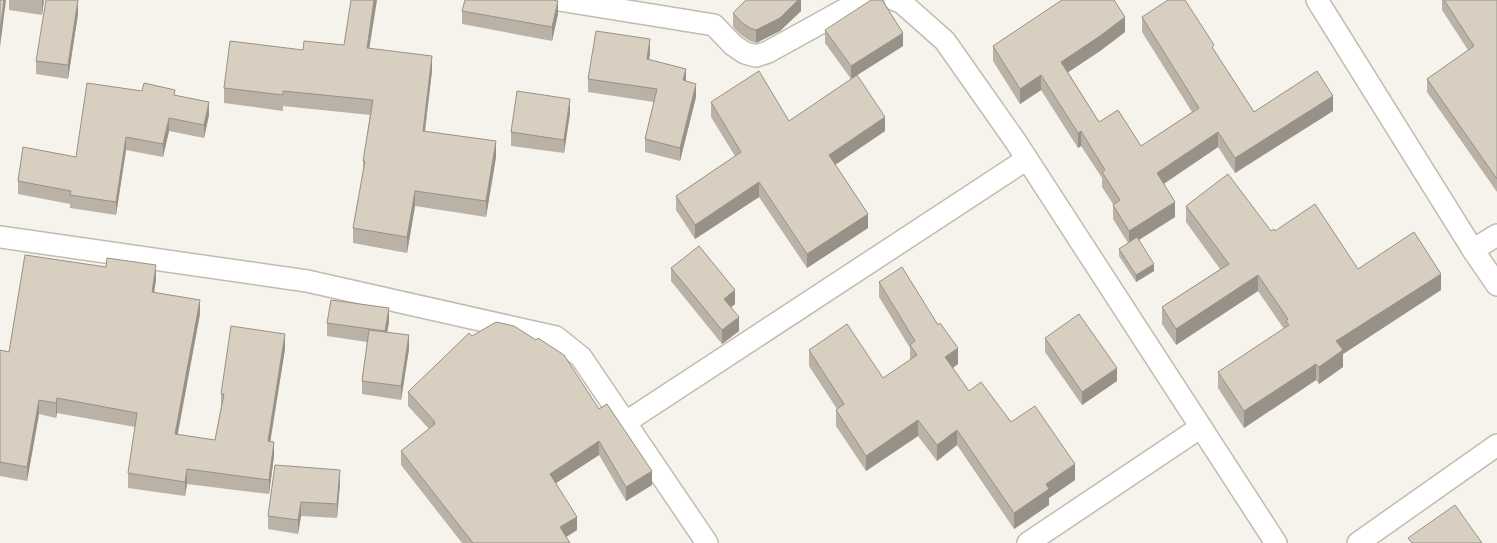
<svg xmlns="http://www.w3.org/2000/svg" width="1497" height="543" viewBox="0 0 1497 543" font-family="Raleway,sans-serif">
<rect width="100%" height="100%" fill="#f6f3ec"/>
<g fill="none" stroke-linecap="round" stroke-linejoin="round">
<defs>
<g id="minor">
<path d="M 559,0 L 714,25 L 733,45 L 745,53 L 756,56 L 768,52 L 844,10 L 867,0"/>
<path d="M 895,0 L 901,2 L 945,41 L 1016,142 L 1276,543"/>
<path d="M 1317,0 L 1473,250 L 1497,285"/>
<path d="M 0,237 L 307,281 L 556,337 L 581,357 L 707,543"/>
<path d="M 1473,250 L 1497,235"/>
<path d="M 626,422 L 1027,159"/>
<path d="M 1028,543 L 1201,427"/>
<path d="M 1358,543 L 1497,445"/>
</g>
</defs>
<use href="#minor" stroke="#c2bbae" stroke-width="24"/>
<use href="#minor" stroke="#fff" stroke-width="21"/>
</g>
<g fill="#bab2a6">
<path d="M 9,0 L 44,0 L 42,15 L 9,10 Z"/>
<path d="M 801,0 L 801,11 L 780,31 L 756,43 L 750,41 L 741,35 L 733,27 L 733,13 Z"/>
<path d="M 1442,0 L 1497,0 L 1497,192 L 1427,92 L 1427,79 L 1468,50 L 1442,10 Z"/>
<path d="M 462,11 L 558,14 L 552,41 L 462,24 Z"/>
<path d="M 78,14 L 68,79 L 36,74 L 36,61 Z"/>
<path d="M 1142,17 L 1214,51 L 1254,112 L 1333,111 L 1235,173 L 1218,147 L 1164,184 L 1175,217 L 1139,240 L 1154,271 L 1136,282 L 1119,256 L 1119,249 L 1128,243 L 1113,219 L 1113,204 L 1102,187 L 1102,178 L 1081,146 L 1078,148 L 1041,90 L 1020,104 L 993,61 L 993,46 L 1125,32 L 1100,51 L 1068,72 L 1099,122 L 1141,146 L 1192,112 L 1142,32 Z"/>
<path d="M 825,30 L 903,46 L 851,79 L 825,43 Z"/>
<path d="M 369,48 L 432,71 L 425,131 L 496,157 L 486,217 L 415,206 L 407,253 L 353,243 L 353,228 L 363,173 L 363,161 L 370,115 L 283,106 L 283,111 L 224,103 L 224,88 L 303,50 Z"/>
<path d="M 650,53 L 649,59 L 686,81 L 696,97 L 680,161 L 645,152 L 645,139 L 654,102 L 588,92 L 588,79 Z"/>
<path d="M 175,95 L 209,115 L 204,138 L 169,131 L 163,157 L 126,150 L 116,215 L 70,208 L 70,204 L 18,194 L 18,181 L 76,157 Z"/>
<path d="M 711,102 L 789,121 L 885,131 L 835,165 L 868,228 L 807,268 L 759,197 L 695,239 L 676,210 L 676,196 L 735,156 L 711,117 Z"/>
<path d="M 570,113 L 564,153 L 511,146 L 511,132 Z"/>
<path d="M 1186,206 L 1271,231 L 1275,231 L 1358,269 L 1441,290 L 1343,354 L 1343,367 L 1319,384 L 1316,380 L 1244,428 L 1218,388 L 1218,372 L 1284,329 L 1258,291 L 1176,345 L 1162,324 L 1162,307 L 1220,269 L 1186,222 Z"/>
<path d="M 671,268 L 735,304 L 731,307 L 739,331 L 722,344 L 671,281 Z"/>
<path d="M 156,280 L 154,292 L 200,314 L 177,435 L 215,440 L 221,406 L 221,394 L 285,349 L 270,441 L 274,456 L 269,494 L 187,484 L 185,496 L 128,488 L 128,473 L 135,427 L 57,413 L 56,418 L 39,414 L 27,481 L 0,476 L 0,350 L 9,352 Z"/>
<path d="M 879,282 L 958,364 L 953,368 L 969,391 L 1011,422 L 1075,480 L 1049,498 L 1049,505 L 1014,529 L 957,445 L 937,461 L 918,436 L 866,471 L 836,426 L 836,410 L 837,409 L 809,366 L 809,350 L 883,378 L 910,360 L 910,348 L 879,297 Z"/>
<path d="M 389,322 L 387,332 L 409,349 L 401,400 L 362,394 L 362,381 L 367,342 L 327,336 L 327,323 Z"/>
<path d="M 472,336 L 599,409 L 652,485 L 626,501 L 599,455 L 556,483 L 577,530 L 566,537 L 570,543 L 462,543 L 401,465 L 401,451 L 429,429 L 408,406 L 408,392 Z"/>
<path d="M 1045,338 L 1117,381 L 1082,405 L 1045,352 Z"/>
<path d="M 340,484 L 337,518 L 301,516 L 298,534 L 268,529 L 268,516 Z"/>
</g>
<g fill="#979187">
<path d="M 4,0 L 6,0 L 0,47 L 0,33 Z"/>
<path d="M 42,0 L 44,0 L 42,15 Z"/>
<path d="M 78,0 L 78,14 L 68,79 L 68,65 Z"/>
<path d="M 374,0 L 377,0 L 367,63 L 367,48 Z"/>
<path d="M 798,0 L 801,0 L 801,11 L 780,31 L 756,43 L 756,30 Z"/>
<path d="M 558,1 L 558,14 L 552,41 L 552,27 Z"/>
<path d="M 1125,17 L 1125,32 L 1100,51 L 1061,77 L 1061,62 Z"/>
<path d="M 903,33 L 903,46 L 851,79 L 851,66 Z"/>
<path d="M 650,39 L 650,53 L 647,72 L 647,59 Z"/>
<path d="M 432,56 L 432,71 L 423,146 L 423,131 Z"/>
<path d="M 686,69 L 686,82 L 683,80 Z"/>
<path d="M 1041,75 L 1041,90 L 1020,104 L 1020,89 Z"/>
<path d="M 696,84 L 696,97 L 680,161 L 680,148 Z"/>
<path d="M 1333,96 L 1333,111 L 1235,173 L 1235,158 Z"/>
<path d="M 570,99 L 570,113 L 564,153 L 564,140 Z"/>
<path d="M 209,102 L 209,115 L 204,138 L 204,125 Z"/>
<path d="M 885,117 L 885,131 L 829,169 L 829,155 Z"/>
<path d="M 169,118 L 169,131 L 163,157 L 163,144 Z"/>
<path d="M 1081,131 L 1081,146 L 1078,148 L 1078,133 Z"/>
<path d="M 1218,132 L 1218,147 L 1157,188 L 1157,173 Z"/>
<path d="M 126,137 L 126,150 L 116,215 L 116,202 Z"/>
<path d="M 496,141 L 496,157 L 486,217 L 486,201 Z"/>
<path d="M 759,182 L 759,197 L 695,239 L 695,225 Z"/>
<path d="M 415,191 L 415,206 L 407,253 L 407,237 Z"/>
<path d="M 1175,202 L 1175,217 L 1129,246 L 1129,231 Z"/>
<path d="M 868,214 L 868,228 L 807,268 L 807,254 Z"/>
<path d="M 1154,264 L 1154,271 L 1136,282 L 1136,275 Z"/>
<path d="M 156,265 L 156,280 L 152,306 L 152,292 Z"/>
<path d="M 1441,274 L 1441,290 L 1343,354 L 1343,367 L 1319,384 L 1319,367 L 1336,341 Z"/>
<path d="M 1258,275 L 1258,291 L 1176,345 L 1176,329 Z"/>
<path d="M 735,290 L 735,304 L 724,313 L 724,299 Z"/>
<path d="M 200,300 L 200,314 L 175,449 L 175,434 Z"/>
<path d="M 389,308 L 389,322 L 385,345 L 385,331 Z"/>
<path d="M 739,317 L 739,331 L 722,344 L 722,330 Z"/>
<path d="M 285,334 L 285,349 L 268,456 L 268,441 Z"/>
<path d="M 409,335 L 409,349 L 401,400 L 401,386 Z"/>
<path d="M 958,348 L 958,364 L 945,373 L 945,357 Z"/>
<path d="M 1316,364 L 1316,380 L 1244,428 L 1244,411 Z"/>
<path d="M 1117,368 L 1117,381 L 1082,405 L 1082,392 Z"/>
<path d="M 57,398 L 57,413 L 56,418 L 56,403 Z"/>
<path d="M 39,400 L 39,414 L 27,481 L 27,467 Z"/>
<path d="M 918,420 L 918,436 L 866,471 L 866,456 Z"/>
<path d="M 957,430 L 957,445 L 937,461 L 937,445 Z"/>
<path d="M 599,441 L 599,455 L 550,487 L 550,474 Z"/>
<path d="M 274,442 L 274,456 L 269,494 L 269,480 Z"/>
<path d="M 1075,464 L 1075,480 L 1049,498 L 1049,505 L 1014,529 L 1014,513 L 1046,484 Z"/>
<path d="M 187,469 L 187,484 L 185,496 L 185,482 Z"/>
<path d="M 340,470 L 340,484 L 337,518 L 337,504 Z"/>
<path d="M 652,471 L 652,485 L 626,501 L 626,487 Z"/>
<path d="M 301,502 L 301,516 L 298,534 L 298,520 Z"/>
<path d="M 577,517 L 577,530 L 560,541 L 560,527 Z"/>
</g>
<g fill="#d8cfc1" stroke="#979187">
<path d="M 0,0 L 4,0 L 0,33 Z"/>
<path d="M 46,0 L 78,0 L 68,65 L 36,61 Z"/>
<path d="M 351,0 L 374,0 L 367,48 L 432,56 L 423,131 L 496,141 L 486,201 L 415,191 L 407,237 L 353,228 L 365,161 L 363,161 L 373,100 L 283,91 L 283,95 L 224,88 L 230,41 L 303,50 L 304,41 L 344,45 Z"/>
<path d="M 465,0 L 553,0 L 558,1 L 552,27 L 462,11 Z"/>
<path d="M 746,0 L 798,0 L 780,18 L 756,30 L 750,28 L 741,22 L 733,13 Z"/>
<path d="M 871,0 L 882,0 L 903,33 L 851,66 L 825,30 Z"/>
<path d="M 1062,0 L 1114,0 L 1125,17 L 1100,36 L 1061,62 L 1099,122 L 1118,110 L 1141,146 L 1199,108 L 1142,17 L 1168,0 L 1185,0 L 1214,45 L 1212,47 L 1254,112 L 1317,71 L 1333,96 L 1235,158 L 1218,132 L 1157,173 L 1175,202 L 1129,231 L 1113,205 L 1120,200 L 1102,172 L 1105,170 L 1081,131 L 1078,133 L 1041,75 L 1020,89 L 993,46 Z"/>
<path d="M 1444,0 L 1497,0 L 1497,179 L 1427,79 L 1474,46 Z"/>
<path d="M 596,31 L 650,39 L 647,59 L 686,69 L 683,80 L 696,84 L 680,148 L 645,139 L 657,89 L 588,79 Z"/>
<path d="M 759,71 L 789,121 L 857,75 L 885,117 L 829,155 L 868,214 L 807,254 L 759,182 L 695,225 L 676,196 L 741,152 L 711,102 Z"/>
<path d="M 87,83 L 142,91 L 144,83 L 175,90 L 174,95 L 209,102 L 204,125 L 169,118 L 163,144 L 126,137 L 116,202 L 70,195 L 71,191 L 18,181 L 23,147 L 76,157 Z"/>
<path d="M 517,91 L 570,99 L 564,140 L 511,132 Z"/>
<path d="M 1228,174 L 1271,231 L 1274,229 L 1275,231 L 1315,204 L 1358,269 L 1414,232 L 1441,274 L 1336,341 L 1343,350 L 1319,367 L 1316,364 L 1244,411 L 1218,372 L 1289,325 L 1286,321 L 1288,319 L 1258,275 L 1176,329 L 1162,307 L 1229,264 L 1186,206 Z"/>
<path d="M 1137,237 L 1154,264 L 1136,275 L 1119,249 Z"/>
<path d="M 699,246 L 735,290 L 724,299 L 739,317 L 722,330 L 671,268 Z"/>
<path d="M 25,255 L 106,267 L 107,258 L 156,265 L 152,292 L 200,300 L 175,434 L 215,440 L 224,394 L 221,394 L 231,326 L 285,334 L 268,441 L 274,442 L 269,480 L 187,469 L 185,482 L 128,473 L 137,413 L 57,398 L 56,403 L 39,400 L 27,467 L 0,462 L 0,350 L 9,352 Z"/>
<path d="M 902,267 L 938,325 L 940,323 L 958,348 L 945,357 L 969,391 L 981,382 L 1011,422 L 1035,406 L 1075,464 L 1046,484 L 1049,489 L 1014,513 L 957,430 L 937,445 L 918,420 L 866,456 L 836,410 L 844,404 L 809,350 L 847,324 L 883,378 L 917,355 L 910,345 L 915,341 L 879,282 Z"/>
<path d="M 331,300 L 389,308 L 385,331 L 327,323 Z"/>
<path d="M 1079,314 L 1117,368 L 1082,392 L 1045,338 Z"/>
<path d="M 496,322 L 514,326 L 536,340 L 538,338 L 564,355 L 599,409 L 607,404 L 652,471 L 626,487 L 599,441 L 550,474 L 577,517 L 560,527 L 570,543 L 473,543 L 401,451 L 435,424 L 433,423 L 435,422 L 408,392 L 469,333 L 472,336 Z"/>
<path d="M 369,330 L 409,335 L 401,386 L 362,381 Z"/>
<path d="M 275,465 L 340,470 L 337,504 L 301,502 L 298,520 L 268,516 Z"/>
<path d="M 1455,505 L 1482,543 L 1412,543 L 1408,538 Z"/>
</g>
</svg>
